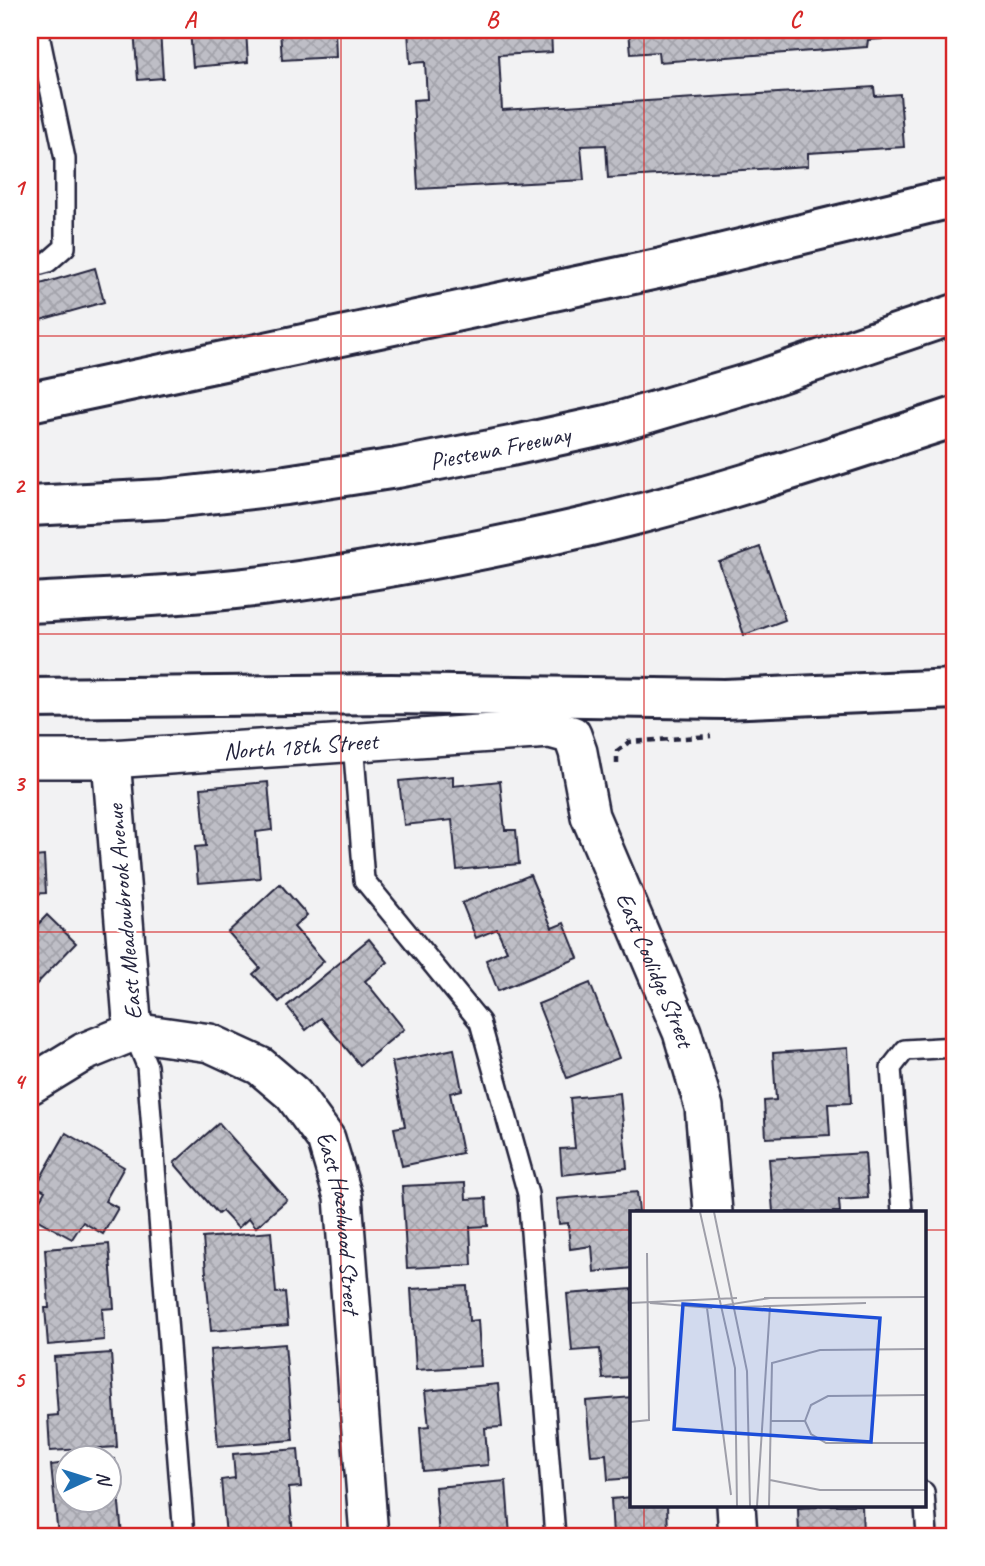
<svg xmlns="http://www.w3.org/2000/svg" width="985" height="1566" viewBox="0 0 985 1566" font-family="Caveat,sans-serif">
<defs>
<pattern id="building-cross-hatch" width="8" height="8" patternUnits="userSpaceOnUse" patternTransform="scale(1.75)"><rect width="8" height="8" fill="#bebec6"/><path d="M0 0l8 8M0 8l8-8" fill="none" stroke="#a3a3ab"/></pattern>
</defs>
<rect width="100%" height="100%" fill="#f2f2f3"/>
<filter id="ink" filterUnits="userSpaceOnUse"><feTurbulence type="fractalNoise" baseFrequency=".0143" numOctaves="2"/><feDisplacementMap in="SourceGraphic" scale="14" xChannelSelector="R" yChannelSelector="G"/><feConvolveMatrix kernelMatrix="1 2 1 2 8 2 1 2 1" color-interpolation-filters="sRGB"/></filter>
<g filter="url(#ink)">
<g fill="url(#building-cross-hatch)" stroke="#22223b" stroke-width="2">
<path d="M 134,30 L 160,30 L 163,78 L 138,80 Z"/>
<path d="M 190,30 L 246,30 L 248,62 L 193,67 Z"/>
<path d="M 280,30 L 335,30 L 336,57 L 282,60 Z"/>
<path d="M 408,30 L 551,30 L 552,52 L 499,55 L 502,110 L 874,87 L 875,96 L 900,94 L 904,147 L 808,153 L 808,166 L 608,178 L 606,145 L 581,146 L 584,180 L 418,189 L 413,100 L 427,99 L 425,62 L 410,63 Z"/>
<path d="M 629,30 L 894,30 L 895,38 L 868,40 L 867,47 L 659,62 L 658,52 L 631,54 Z"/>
<path d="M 95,268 L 104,302 L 30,323 L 30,287 Z"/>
<path d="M 760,547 L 785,620 L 744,635 L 719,562 Z"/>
<path d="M 453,776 L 453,786 L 500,781 L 505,830 L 516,830 L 519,864 L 457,870 L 452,820 L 404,825 L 399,781 Z"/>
<path d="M 268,782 L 272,830 L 256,832 L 260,878 L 198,883 L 195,847 L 206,846 L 201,788 Z"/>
<path d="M 30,800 L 34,857 L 44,856 L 46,893 L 30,894 Z"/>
<path d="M 530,875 L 552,928 L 564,923 L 578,958 L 498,991 L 486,960 L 507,951 L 497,929 L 476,938 L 462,903 Z"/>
<path d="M 280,884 L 307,915 L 294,927 L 324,961 L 279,1002 L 253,974 L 260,968 L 228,932 Z"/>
<path d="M 47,915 L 76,943 L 30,991 L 30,933 Z"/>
<path d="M 369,939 L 388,962 L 365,981 L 404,1029 L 360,1065 L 321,1018 L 306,1030 L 287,1006 Z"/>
<path d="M 590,983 L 619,1058 L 567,1078 L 538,1004 Z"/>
<path d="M 848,1048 L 851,1103 L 828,1104 L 830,1135 L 766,1138 L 764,1101 L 776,1100 L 773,1053 Z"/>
<path d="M 454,1049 L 462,1090 L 450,1093 L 462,1153 L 402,1166 L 394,1128 L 405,1126 L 392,1062 Z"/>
<path d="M 620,1093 L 627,1168 L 562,1175 L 560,1149 L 575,1148 L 570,1098 Z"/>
<path d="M 219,1123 L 287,1200 L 256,1227 L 249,1218 L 238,1228 L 222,1211 L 218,1214 L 174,1163 Z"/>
<path d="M 66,1133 L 124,1167 L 105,1201 L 118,1208 L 103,1234 L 83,1222 L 72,1239 L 31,1216 L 45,1191 L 36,1186 Z"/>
<path d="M 865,1153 L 868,1198 L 839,1200 L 840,1212 L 773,1212 L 769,1159 Z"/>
<path d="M 465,1183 L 466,1199 L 486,1198 L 488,1226 L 470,1227 L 472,1265 L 407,1268 L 402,1186 Z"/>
<path d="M 637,1192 L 639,1212 L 632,1212 L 632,1268 L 594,1272 L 592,1246 L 570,1249 L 568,1223 L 559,1224 L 557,1199 Z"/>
<path d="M 271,1232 L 276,1293 L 285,1292 L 288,1325 L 211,1331 L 203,1238 Z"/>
<path d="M 109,1244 L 114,1308 L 102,1309 L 104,1340 L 48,1345 L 45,1308 L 49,1308 L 45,1249 Z"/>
<path d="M 467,1286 L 469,1321 L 478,1320 L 481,1366 L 416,1370 L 411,1289 Z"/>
<path d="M 632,1289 L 632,1377 L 603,1379 L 600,1349 L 572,1351 L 567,1294 Z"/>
<path d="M 285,1344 L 293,1440 L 218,1446 L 210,1350 Z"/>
<path d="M 111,1353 L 117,1447 L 50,1451 L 48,1416 L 58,1415 L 54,1357 Z"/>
<path d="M 498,1384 L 502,1427 L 485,1428 L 488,1465 L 423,1471 L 420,1428 L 429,1427 L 425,1391 Z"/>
<path d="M 632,1397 L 632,1478 L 608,1480 L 606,1454 L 591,1455 L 586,1401 Z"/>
<path d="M 298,1449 L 301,1487 L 289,1488 L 293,1536 L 226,1536 L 221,1480 L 235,1478 L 233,1454 Z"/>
<path d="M 108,1459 L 115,1459 L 122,1536 L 58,1536 L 51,1465 L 66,1463 L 66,1500 L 108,1500 Z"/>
<path d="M 506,1481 L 510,1536 L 436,1536 L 439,1536 L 435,1487 Z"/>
<path d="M 632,1497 L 632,1505 L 667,1505 L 668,1531 L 678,1530 L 678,1536 L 613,1536 L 611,1499 Z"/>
<path d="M 817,1505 L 862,1505 L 863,1536 L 799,1536 L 798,1508 L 817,1507 Z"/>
</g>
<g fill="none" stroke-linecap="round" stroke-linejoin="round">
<defs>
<g id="service">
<path d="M 30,267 L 48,262 L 65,247 L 65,159 L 38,30"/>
<path d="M 353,742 L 364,880 L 480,1022 L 528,1194 L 555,1536"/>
<path d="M 133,1032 L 147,1066 L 184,1536"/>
<path d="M 902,1212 L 891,1068 L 905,1050 L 955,1047"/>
<path d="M 924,1492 L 927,1536"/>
</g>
<g id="minor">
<path id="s1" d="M 30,759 L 111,759 L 550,729 L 572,735 L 578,752 L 590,816 L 682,1032 L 704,1107 L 713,1212"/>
<path id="s2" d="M 133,1032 L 210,1043 L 260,1066 L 293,1094 L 326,1139 L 343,1197 L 369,1536"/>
<path d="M 30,1085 L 84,1052 L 133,1032 L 111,759"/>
<path d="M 736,1505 L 738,1536"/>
</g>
<g id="motorway">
<path d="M 30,402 L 662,268 L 939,201 L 955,199"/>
<path id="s3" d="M 30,506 L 163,499 L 286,485 L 397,468 L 511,446 L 611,424 L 760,380 L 955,314"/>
<path d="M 30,603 C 107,599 185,595 262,586 C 372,572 482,551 590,526 C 714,497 834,456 955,417"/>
<path d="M 30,698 L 391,694 L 724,699 L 955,689"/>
</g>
</defs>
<use href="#service" stroke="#22223b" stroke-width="24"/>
<use href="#minor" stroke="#22223b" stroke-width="42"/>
<use href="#motorway" stroke="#22223b" stroke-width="44"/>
<path stroke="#22223b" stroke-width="4.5" stroke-dasharray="7 5" stroke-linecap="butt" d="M 617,764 L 617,751 L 629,742 L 711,736"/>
<use href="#service" stroke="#fff" stroke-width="19"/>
<use href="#minor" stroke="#fff" stroke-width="37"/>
<use href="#motorway" stroke="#fff" stroke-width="38"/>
</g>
</g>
<path fill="none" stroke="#d62828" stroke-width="2" stroke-opacity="0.55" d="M 341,30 L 341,1536M 644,30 L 644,1212M 30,336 L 955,336M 30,634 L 955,634M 30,932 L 955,932M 30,1230 L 632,1230M 924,1230 L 955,1230M 644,1505 L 644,1536"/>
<g text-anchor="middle" stroke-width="5" stroke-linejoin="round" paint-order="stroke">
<g font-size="24" fill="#22223b" stroke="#fff">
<text dy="8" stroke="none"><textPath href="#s3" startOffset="474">Piestewa Freeway</textPath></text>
<text dy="8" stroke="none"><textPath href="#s1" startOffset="271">North 18th Street</textPath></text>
<text transform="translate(124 912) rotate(-95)" y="8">East Meadowbrook Avenue</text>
<text dy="8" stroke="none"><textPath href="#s1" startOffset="794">East Coolidge Street</textPath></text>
<text dy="8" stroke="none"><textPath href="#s2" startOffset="317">East Hazelwood Street</textPath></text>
</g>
</g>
<g transform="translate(630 1211)">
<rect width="296" height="296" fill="#f2f2f3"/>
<path fill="none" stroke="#9f9fa9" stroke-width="2" d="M 70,1 L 105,157 L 107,295M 84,1 L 117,160 L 120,295M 134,87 L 296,86M 0,92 L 107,87M 20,92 L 82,97M 106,96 L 236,92M 140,210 L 175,210 L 181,223 L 196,232 L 296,232M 175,210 L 181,194 L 198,185 L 296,184M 0,211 L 19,209 L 17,42M 140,269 L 190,279 L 296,279M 101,284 L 77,97 L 140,87M 127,295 L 140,95M 139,295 L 142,152 L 190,139 L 296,138"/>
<path fill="#1d4ed8" fill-opacity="0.15" stroke="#1d4ed8" stroke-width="3.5" d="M 53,93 L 250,107 L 241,231 L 44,218 Z"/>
<rect width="296" height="296" fill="none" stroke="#22223b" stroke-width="3.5"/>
</g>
<rect width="985" height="1566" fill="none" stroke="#fff" stroke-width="77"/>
<g transform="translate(88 1479) rotate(86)"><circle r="33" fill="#ffffff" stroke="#a7a7b1" stroke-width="2"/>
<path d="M0-5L12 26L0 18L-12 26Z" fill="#1f6fb2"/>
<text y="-10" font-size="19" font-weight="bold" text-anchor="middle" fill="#22223b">N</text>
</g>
<rect x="38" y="38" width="908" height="1490" fill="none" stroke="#d62828" stroke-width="2.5"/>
<g font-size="23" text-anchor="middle" font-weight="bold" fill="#d62828">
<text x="190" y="27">A</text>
<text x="492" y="27">B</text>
<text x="795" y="27">C</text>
<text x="19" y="195">1</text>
<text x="19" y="493">2</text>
<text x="19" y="791">3</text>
<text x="19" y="1089">4</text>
<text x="19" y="1387">5</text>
</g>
</svg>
